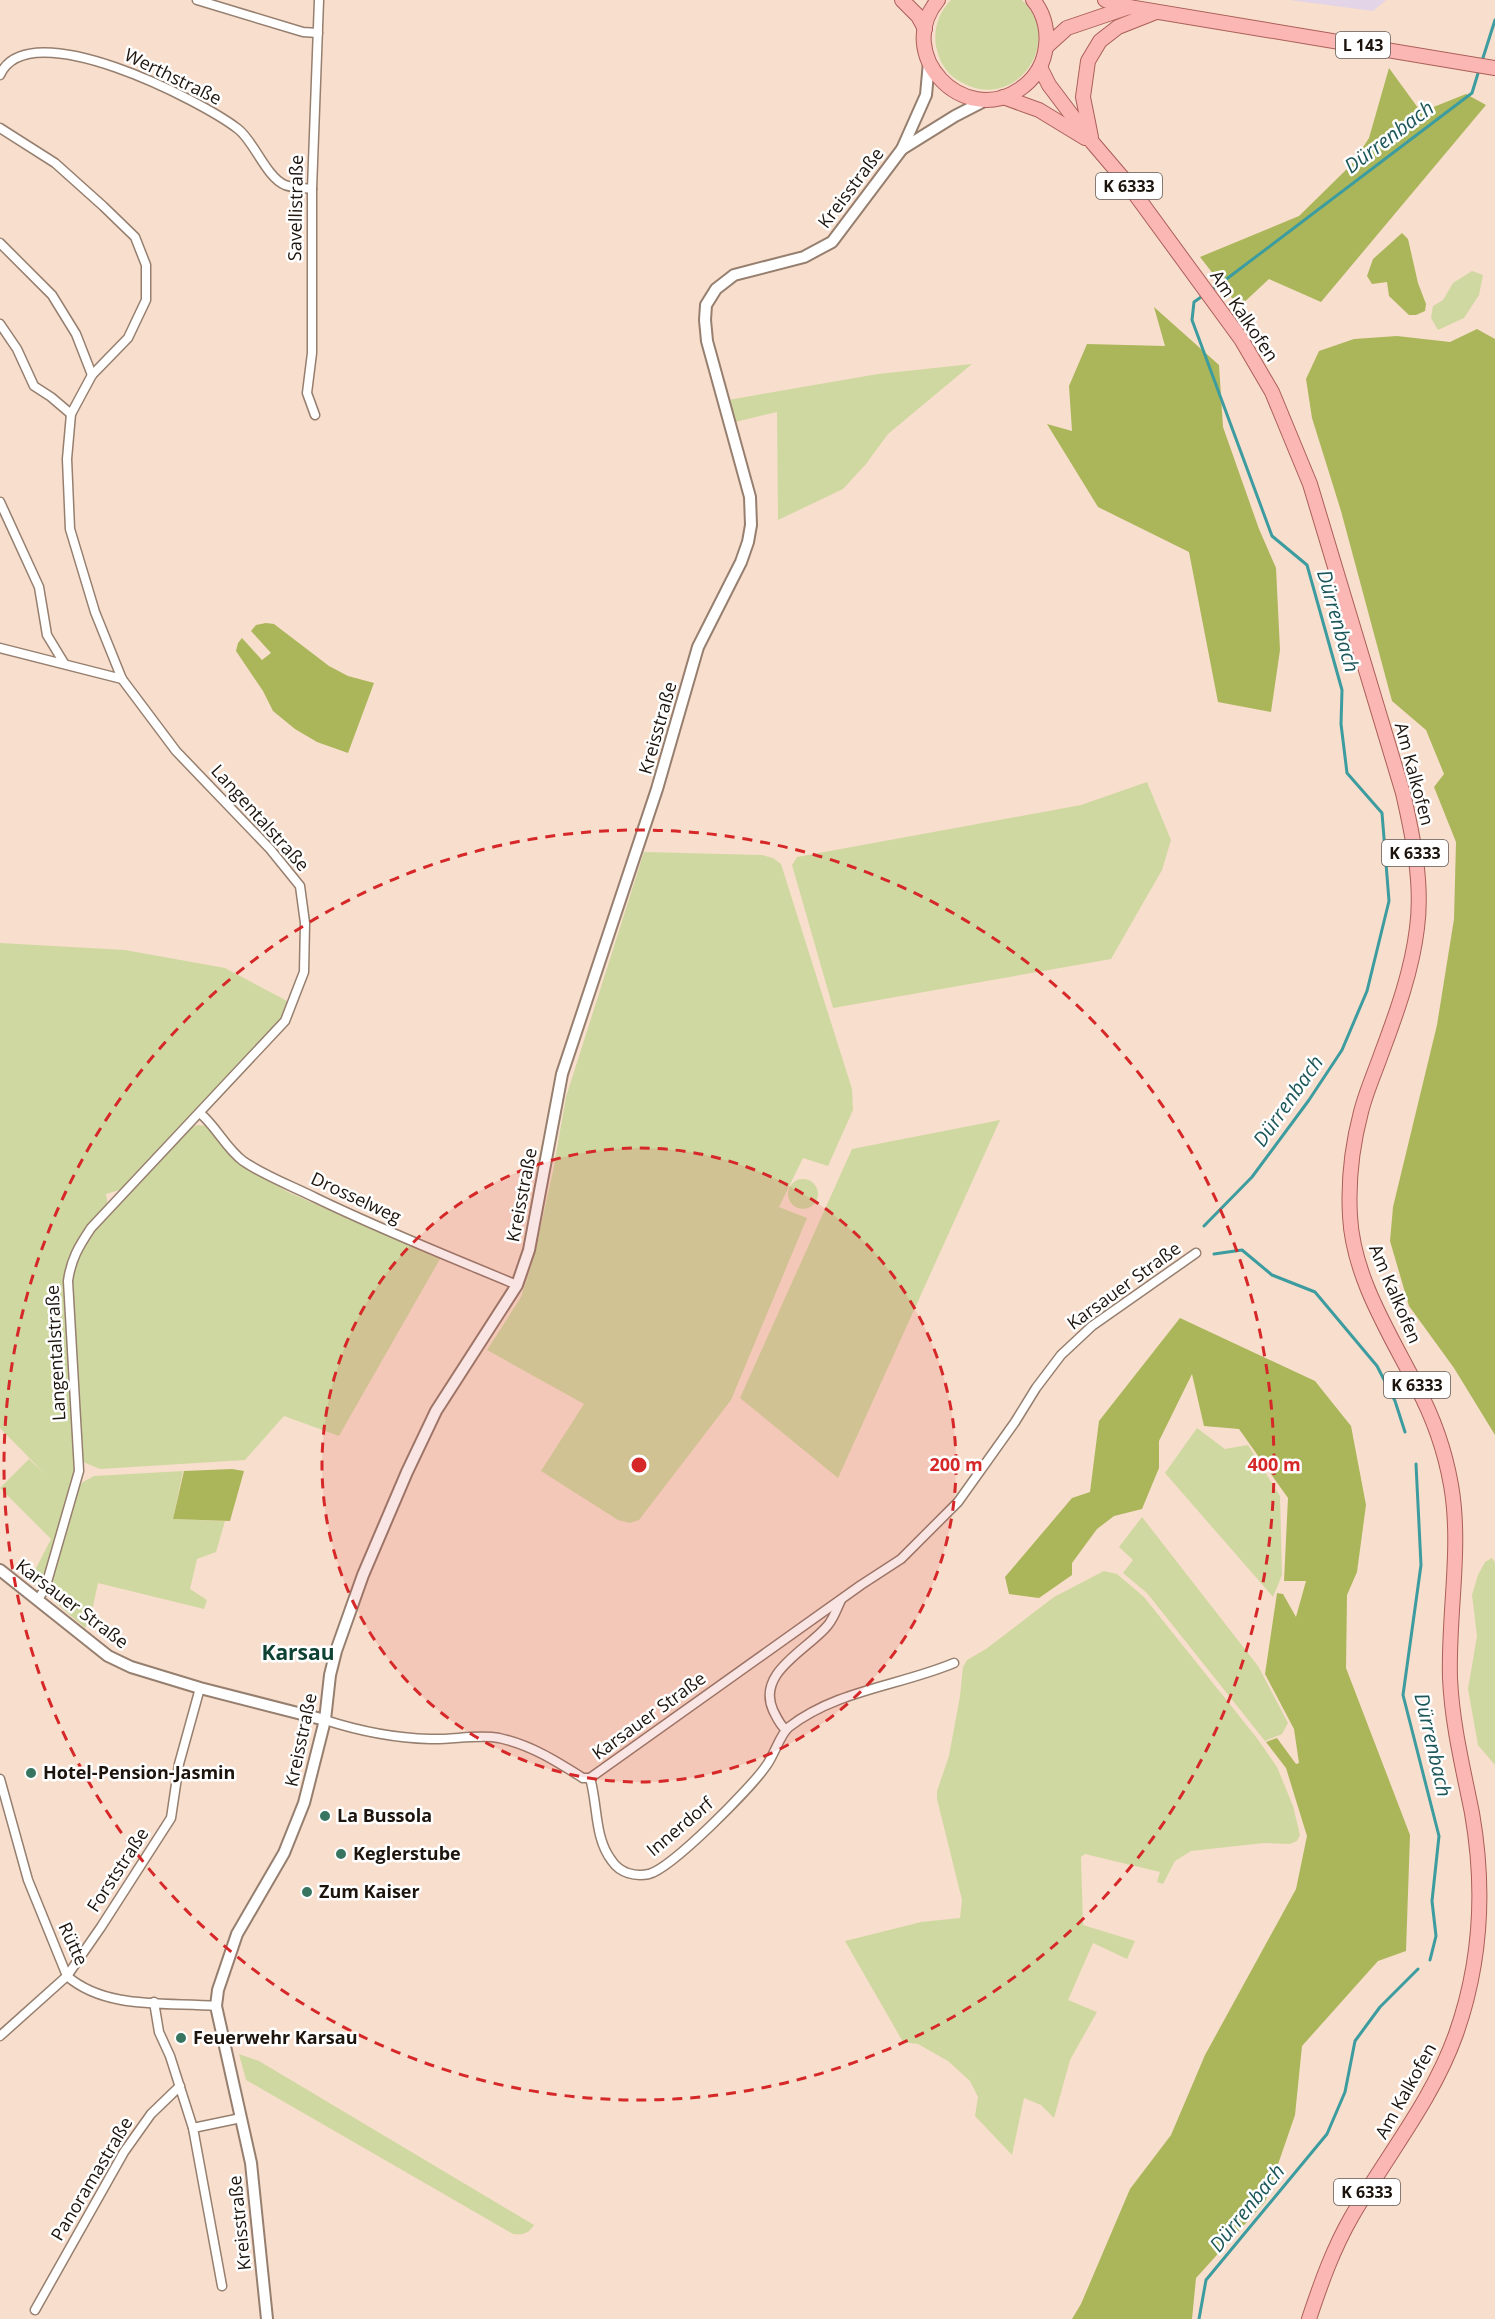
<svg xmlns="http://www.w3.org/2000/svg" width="1495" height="2319" viewBox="0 0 1495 2319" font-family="'Open Sans',sans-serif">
<rect width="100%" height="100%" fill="#f8decc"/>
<path fill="#e3d4e7" d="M 1290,0 L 1386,0 L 1373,11 Z"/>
<g fill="#d0d8a1">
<path d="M 951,0 L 1022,0 C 1066,43 1014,113 961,82 C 949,76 940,64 937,50 C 932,32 938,13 951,0 Z"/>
<path d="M 1472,271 L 1483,275 L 1479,295 L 1464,318 L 1438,330 L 1431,318 L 1433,306 L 1443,300 L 1453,283 Z"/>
<path d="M 972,364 L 888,434 L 866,464 L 843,489 L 778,520 L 777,412 L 735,422 L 728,400 L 878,374 Z"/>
<path d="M 1147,782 L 1171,840 L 1162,870 L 1111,959 L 833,1008 L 792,865 L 797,857 L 1081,805 Z"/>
<path d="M 644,852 L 762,855 L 773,858 L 781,864 L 852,1089 L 853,1110 L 828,1166 L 803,1158 L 779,1207 L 807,1218 L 731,1400 L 639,1520 L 630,1523 L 618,1520 L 541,1471 L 584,1404 L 487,1350 L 521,1297 L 534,1256 L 553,1171 L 566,1097 Z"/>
<path d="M 0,943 L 125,950 L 225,968 L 289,1002 L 280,1021 L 123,1189 L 106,1194 L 108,1205 C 92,1224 74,1242 67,1267 L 75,1464 L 72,1487 L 42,1586 L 38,1587 L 27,1578 L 35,1570 L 51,1539 L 0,1488 L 29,1459 L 46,1475 L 0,1428 Z"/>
<path d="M 1000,1120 L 838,1478 L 740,1398 L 852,1149 Z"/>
<path d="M 198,1125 L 208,1126 L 242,1165 L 288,1192 L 440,1259 L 339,1436 L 284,1416 L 245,1460 L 100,1469 L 83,1462 L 71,1291 L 76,1260 L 88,1238 L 190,1128 Z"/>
<circle cx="803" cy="1194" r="15"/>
<path d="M 1197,1428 L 1225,1449 L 1248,1445 L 1280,1496 L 1282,1575 L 1273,1597 L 1165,1473 Z"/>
<path d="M 183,1471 L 173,1519 L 225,1521 L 216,1552 L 197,1559 L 190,1589 L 207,1600 L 204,1609 L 98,1583 L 90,1620 L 85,1628 L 49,1597 L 48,1591 L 77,1488 L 83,1482 L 94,1476 Z"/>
<path d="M 1142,1517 L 1258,1666 L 1288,1723 L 1282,1734 L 1265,1741 L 1147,1593 L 1123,1573 L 1133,1560 L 1119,1547 Z"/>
<path d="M 1492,1558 L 1495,1563 L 1495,1765 L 1478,1745 L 1468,1689 L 1477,1636 L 1472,1595 L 1478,1575 L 1485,1562 Z"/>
<path d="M 1104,1571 L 1117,1574 L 1144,1597 L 1256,1737 L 1277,1767 L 1293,1806 L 1300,1835 L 1297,1841 L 1290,1844 L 1264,1843 L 1191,1851 L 1175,1861 L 1163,1884 L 1157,1882 L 1160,1872 L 1085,1854 L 1081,1857 L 1083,1925 L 1135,1941 L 1127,1959 L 1093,1943 L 1068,2000 L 1097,2012 L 1070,2060 L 1054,2118 L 1041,2105 L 1024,2098 L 1012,2155 L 975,2116 L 978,2097 L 970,2081 L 948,2061 L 918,2044 L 903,2042 L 845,1941 L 921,1922 L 960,1918 L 962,1900 L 937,1799 L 937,1791 L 949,1756 L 960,1696 L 963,1667 L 967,1660 L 986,1649 L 1054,1597 Z"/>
<path d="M 239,2054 L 259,2061 L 534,2225 C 528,2234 523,2235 513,2234 L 246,2080 Z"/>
</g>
<g fill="#abb65a">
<path d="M 1389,68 L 1421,112 L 1466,94 L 1486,105 L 1321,302 L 1269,279 L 1239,307 L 1200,257 L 1299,216 L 1352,164 L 1369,138 Z"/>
<path d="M 1402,233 L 1408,239 L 1418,283 L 1426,304 L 1425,311 L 1416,315 L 1409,315 L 1389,296 L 1387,282 L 1372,284 L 1367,276 L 1373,259 Z"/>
<path d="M 1154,307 L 1219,365 L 1223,427 L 1259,529 L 1276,568 L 1280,650 L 1271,712 L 1218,702 L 1189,552 L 1098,507 L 1047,424 L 1072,431 L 1069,386 L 1087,344 L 1165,346 Z"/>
<path d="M 1477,329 L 1495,339 L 1495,1435 L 1454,1368 L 1409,1306 L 1390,1241 L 1393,1207 L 1437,1025 L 1454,919 L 1456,842 L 1434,787 L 1444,774 L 1426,730 L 1392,701 L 1341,511 L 1312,418 L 1306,379 L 1319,351 L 1354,339 L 1397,336 L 1450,342 Z"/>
<path d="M 266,623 L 274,624 L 329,666 L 348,676 L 374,683 L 348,753 L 317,742 L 295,729 L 273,711 L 263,691 L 236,651 L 238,643 L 242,638 L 262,660 L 271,653 L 251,631 L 256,625 Z"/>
<path d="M 1180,1318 L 1315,1381 L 1351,1426 L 1366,1505 L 1357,1572 L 1347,1595 L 1346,1668 L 1410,1835 L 1406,1951 L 1378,1961 L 1302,2046 L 1295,2115 L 1265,2202 L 1196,2278 L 1192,2319 L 1072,2319 L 1081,2304 L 1130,2189 L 1171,2135 L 1205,2055 L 1296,1889 L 1307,1836 L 1286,1768 L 1266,1742 L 1277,1738 L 1296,1764 L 1299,1763 L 1294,1729 L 1265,1674 L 1277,1593 L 1283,1594 L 1296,1617 L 1306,1581 L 1284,1581 L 1288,1498 L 1239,1429 L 1204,1426 L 1192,1374 L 1159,1441 L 1159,1468 L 1142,1509 L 1114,1516 L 1097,1529 L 1072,1563 L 1072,1575 L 1039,1598 L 1009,1594 L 1005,1577 L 1072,1498 L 1090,1492 L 1099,1421 Z"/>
<path d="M 232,1469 L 244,1471 L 230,1521 L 173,1519 L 184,1471 Z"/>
</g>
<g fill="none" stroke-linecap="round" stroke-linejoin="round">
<g stroke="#3c9c9f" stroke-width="3">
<path d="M 1482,61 L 1495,20"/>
<path d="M 1212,290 L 1472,93 L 1479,70"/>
<path d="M 1204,295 L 1194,302 L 1192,320 L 1272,536 L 1307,565 L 1342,690 L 1341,724 L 1347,773 L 1382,813 L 1389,901 L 1367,991 L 1342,1050 L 1309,1100 L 1252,1177 L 1204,1226"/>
<path d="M 1214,1254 L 1242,1250 L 1272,1275 L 1315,1292 L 1377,1366 L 1395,1401 L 1405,1432"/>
<path d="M 1416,1464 L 1421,1565 L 1403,1695 L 1439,1836 L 1432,1901 L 1436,1936 L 1430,1960"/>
<path d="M 1199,2319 L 1206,2280 L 1327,2134 L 1345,2092 L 1355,2041 L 1380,2007 L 1418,1969"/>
</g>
<defs>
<g id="minor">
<path d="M 197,0 L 303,32 L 318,33"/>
<path d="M 0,75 C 28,11 202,101 238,129 C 254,141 266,177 285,185 C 293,188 304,188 312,189"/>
<path d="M 0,128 L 55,163 L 103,206 L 135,237 L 146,265 L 146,300 L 128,338 L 92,375 L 71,414 L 67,459 L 70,529 L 95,612 L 122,679 L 176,751 L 270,849 L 300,886 L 305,923 L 304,972 L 285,1021 L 91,1228 C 79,1246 71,1259 68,1281 L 79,1471 L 45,1589 L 38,1599"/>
<path d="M 0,243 L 52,295 L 76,334 L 92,375"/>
<path d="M 0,324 L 17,349 L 34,386 L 51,397 L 71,414"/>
<path d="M 315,415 L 307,393 L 312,353 L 312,189 L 319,0"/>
<path d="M 0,502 L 39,587 L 47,635 L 64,663"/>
<path d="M 0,648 L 122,679"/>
<path d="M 201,1114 C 217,1128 226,1148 243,1161 C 265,1176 292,1186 316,1198 C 382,1230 450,1257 517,1285"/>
<path d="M 325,1720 C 359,1731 394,1738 430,1739 C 452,1740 478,1734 499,1738 C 531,1745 556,1761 583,1778 L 590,1778 L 861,1585 L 901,1559 L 958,1502 L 1015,1422 L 1036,1388 L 1061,1355 L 1092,1326 L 1196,1253"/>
<path d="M 786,1730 C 779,1724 777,1718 773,1710 C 756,1672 809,1649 828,1625 C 834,1618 837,1608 841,1600"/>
<path d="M 590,1778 C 598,1805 594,1838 612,1861 C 620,1873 635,1877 649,1874 C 672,1868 751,1788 766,1766 C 774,1756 780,1734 789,1727 C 837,1690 899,1686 954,1663"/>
<path d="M 0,1779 L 28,1880 L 67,1976 C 106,2010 167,2002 216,2006"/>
<path d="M 154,2002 L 159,2032 L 170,2056 L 193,2128 L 222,2286"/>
<path d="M 0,2036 L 67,1976 L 101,1927 L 171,1818 L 179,1764 L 200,1688"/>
<path d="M 193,2128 L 241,2118"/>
<path d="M 35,2310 L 124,2152 L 151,2114 L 180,2086"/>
</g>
<g id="tertiary">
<path d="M 902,149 L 955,116 L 986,100"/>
<path d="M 0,1570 L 108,1656 L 131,1667 L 200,1688 L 325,1720"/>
<path d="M 267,2319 L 251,2163 L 216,2006 L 218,1990 L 237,1934 L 284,1853 L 304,1803 L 325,1720 L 330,1675 L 336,1651 L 363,1575 L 407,1472 L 436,1411 L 517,1285 L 529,1250 L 562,1074 L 657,789 L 698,647 L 741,562 L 748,542 L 751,525 L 750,497 L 707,341 L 705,320 L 706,305 L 716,289 L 734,275 L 804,257 L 832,242 L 902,149 L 926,95 L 929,62"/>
</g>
<g id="primary">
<path d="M 902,0 L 918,16 L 925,29"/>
<path d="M 938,0 C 893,54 963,128 1020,89 C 1033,80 1042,67 1045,52 C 1049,34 1045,14 1033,0"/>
<path d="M 1105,0 L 1129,7 L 1495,68"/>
<path d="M 1046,47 L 1067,28 L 1129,7"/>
<path d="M 1040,67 L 1049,85 L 1092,142 L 1127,183 L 1241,339 L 1272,392 L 1310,484 L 1403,793 C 1413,837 1423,883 1417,928 C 1412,970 1397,1012 1382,1052 C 1375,1072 1366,1092 1361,1112 C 1352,1146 1348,1181 1350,1216 C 1353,1277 1390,1334 1417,1387 C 1433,1417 1445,1451 1451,1485 C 1462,1547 1448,1614 1450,1678 C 1452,1724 1463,1768 1472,1813 C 1485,1887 1481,1963 1456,2034 C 1432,2101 1387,2155 1352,2216 C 1333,2249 1321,2283 1309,2319"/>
<path d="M 1003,97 L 1039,110 L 1085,138"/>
<path d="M 1091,137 L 1083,97 L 1088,61 L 1100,41 L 1118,27 L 1156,12"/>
</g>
</defs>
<use href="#minor" stroke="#967f6f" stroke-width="11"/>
<use href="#tertiary" stroke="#967f6f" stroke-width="14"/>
<use href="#primary" stroke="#ab5f58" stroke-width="16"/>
<use href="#minor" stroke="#fff" stroke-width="8"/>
<use href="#tertiary" stroke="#fff" stroke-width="10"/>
<use href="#primary" stroke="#fbb7b3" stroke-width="14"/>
</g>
<circle cx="639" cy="1465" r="317" fill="#d62828" fill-opacity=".12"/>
<g fill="none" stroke="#d62828" stroke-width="3" stroke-dasharray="10 8">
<circle cx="639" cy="1465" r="317"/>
<circle cx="639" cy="1465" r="635"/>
</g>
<g fill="#387560" stroke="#fff" stroke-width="2">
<circle cx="31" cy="1773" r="6"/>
<circle cx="325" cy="1816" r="6"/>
<circle cx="341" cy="1854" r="6"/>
<circle cx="307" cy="1892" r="6"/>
<circle cx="181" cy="2038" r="6"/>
</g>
<g text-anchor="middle" stroke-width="5" stroke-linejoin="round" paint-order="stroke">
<g fill="#fff" stroke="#605a56" stroke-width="1.5">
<rect x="1336" y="32" width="54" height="26" rx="4.5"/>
<rect x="1096" y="173" width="66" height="26" rx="4.5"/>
<rect x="1382" y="840" width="66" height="26" rx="4.5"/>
<rect x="1384" y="1372" width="66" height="26" rx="4.5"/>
<rect x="1334" y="2179" width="66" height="26" rx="4.5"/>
</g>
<g font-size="16" font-weight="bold" fill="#1c140d">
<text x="1363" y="51">L 143</text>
<text x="1129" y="192">K 6333</text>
<text x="1415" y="859">K 6333</text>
<text x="1417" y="1391">K 6333</text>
<text x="1367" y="2198">K 6333</text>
</g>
<g font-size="18" fill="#1c140d" stroke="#fff">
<text transform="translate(173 77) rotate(26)" y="6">Werthstraße</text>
<text transform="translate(851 188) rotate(-53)" y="6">Kreisstraße</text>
<text transform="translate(296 208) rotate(-89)" y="6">Savellistraße</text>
<text transform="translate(1244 316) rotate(56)" y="6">Am Kalkofen</text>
<text transform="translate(658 728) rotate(-74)" y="6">Kreisstraße</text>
<text transform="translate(1414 774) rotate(75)" y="6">Am Kalkofen</text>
<text transform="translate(260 818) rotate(48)" y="6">Langentalstraße</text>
<text transform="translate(522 1195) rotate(-79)" y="6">Kreisstraße</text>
<text transform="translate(356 1198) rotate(25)" y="6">Drosselweg</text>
<text transform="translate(1124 1286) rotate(-36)" y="6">Karsauer Straße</text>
<text transform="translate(1395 1294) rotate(67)" y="6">Am Kalkofen</text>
<text transform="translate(56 1353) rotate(-93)" y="6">Langentalstraße</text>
<text transform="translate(72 1604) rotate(37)" y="6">Karsauer Straße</text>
<text transform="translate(649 1716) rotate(-36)" y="6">Karsauer Straße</text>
<text transform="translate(301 1740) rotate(-78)" y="6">Kreisstraße</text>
<text transform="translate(680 1827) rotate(-40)" y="6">Innerdorf</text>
<text transform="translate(118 1870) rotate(-57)" y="6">Forststraße</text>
<text transform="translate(73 1944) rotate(65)" y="6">Rütte</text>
<text transform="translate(1406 2091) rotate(-61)" y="6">Am Kalkofen</text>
<text transform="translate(92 2179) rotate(-59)" y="6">Panoramastraße</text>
<text transform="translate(240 2223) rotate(-96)" y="6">Kreisstraße</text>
</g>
<g font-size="18" font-weight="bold" fill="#1c140d" stroke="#fff" text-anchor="start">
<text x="43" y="1779">Hotel-Pension-Jasmin</text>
<text x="337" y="1822">La Bussola</text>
<text x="353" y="1860">Keglerstube</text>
<text x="319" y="1898">Zum Kaiser</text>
<text x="193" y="2044">Feuerwehr Karsau</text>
</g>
<g font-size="20" font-style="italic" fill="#1b5659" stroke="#fff">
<text transform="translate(1389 137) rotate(-37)" y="7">Dürrenbach</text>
<text transform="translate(1338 621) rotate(74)" y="7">Dürrenbach</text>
<text transform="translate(1288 1101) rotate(-55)" y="7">Dürrenbach</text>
<text transform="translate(1433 1745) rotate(77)" y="7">Dürrenbach</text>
<text transform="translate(1247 2208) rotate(-51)" y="7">Dürrenbach</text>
</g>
<g font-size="21" font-weight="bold" fill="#0f4233" stroke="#fff">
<text x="298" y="1660">Karsau</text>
</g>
</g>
<circle cx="639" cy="1465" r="9" fill="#d62828" stroke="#fff" stroke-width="3"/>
<g font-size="18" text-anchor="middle" font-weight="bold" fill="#d62828" stroke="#fff" stroke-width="5" stroke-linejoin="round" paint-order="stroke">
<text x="956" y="1471">200 m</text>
<text x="1274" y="1471">400 m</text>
</g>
</svg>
